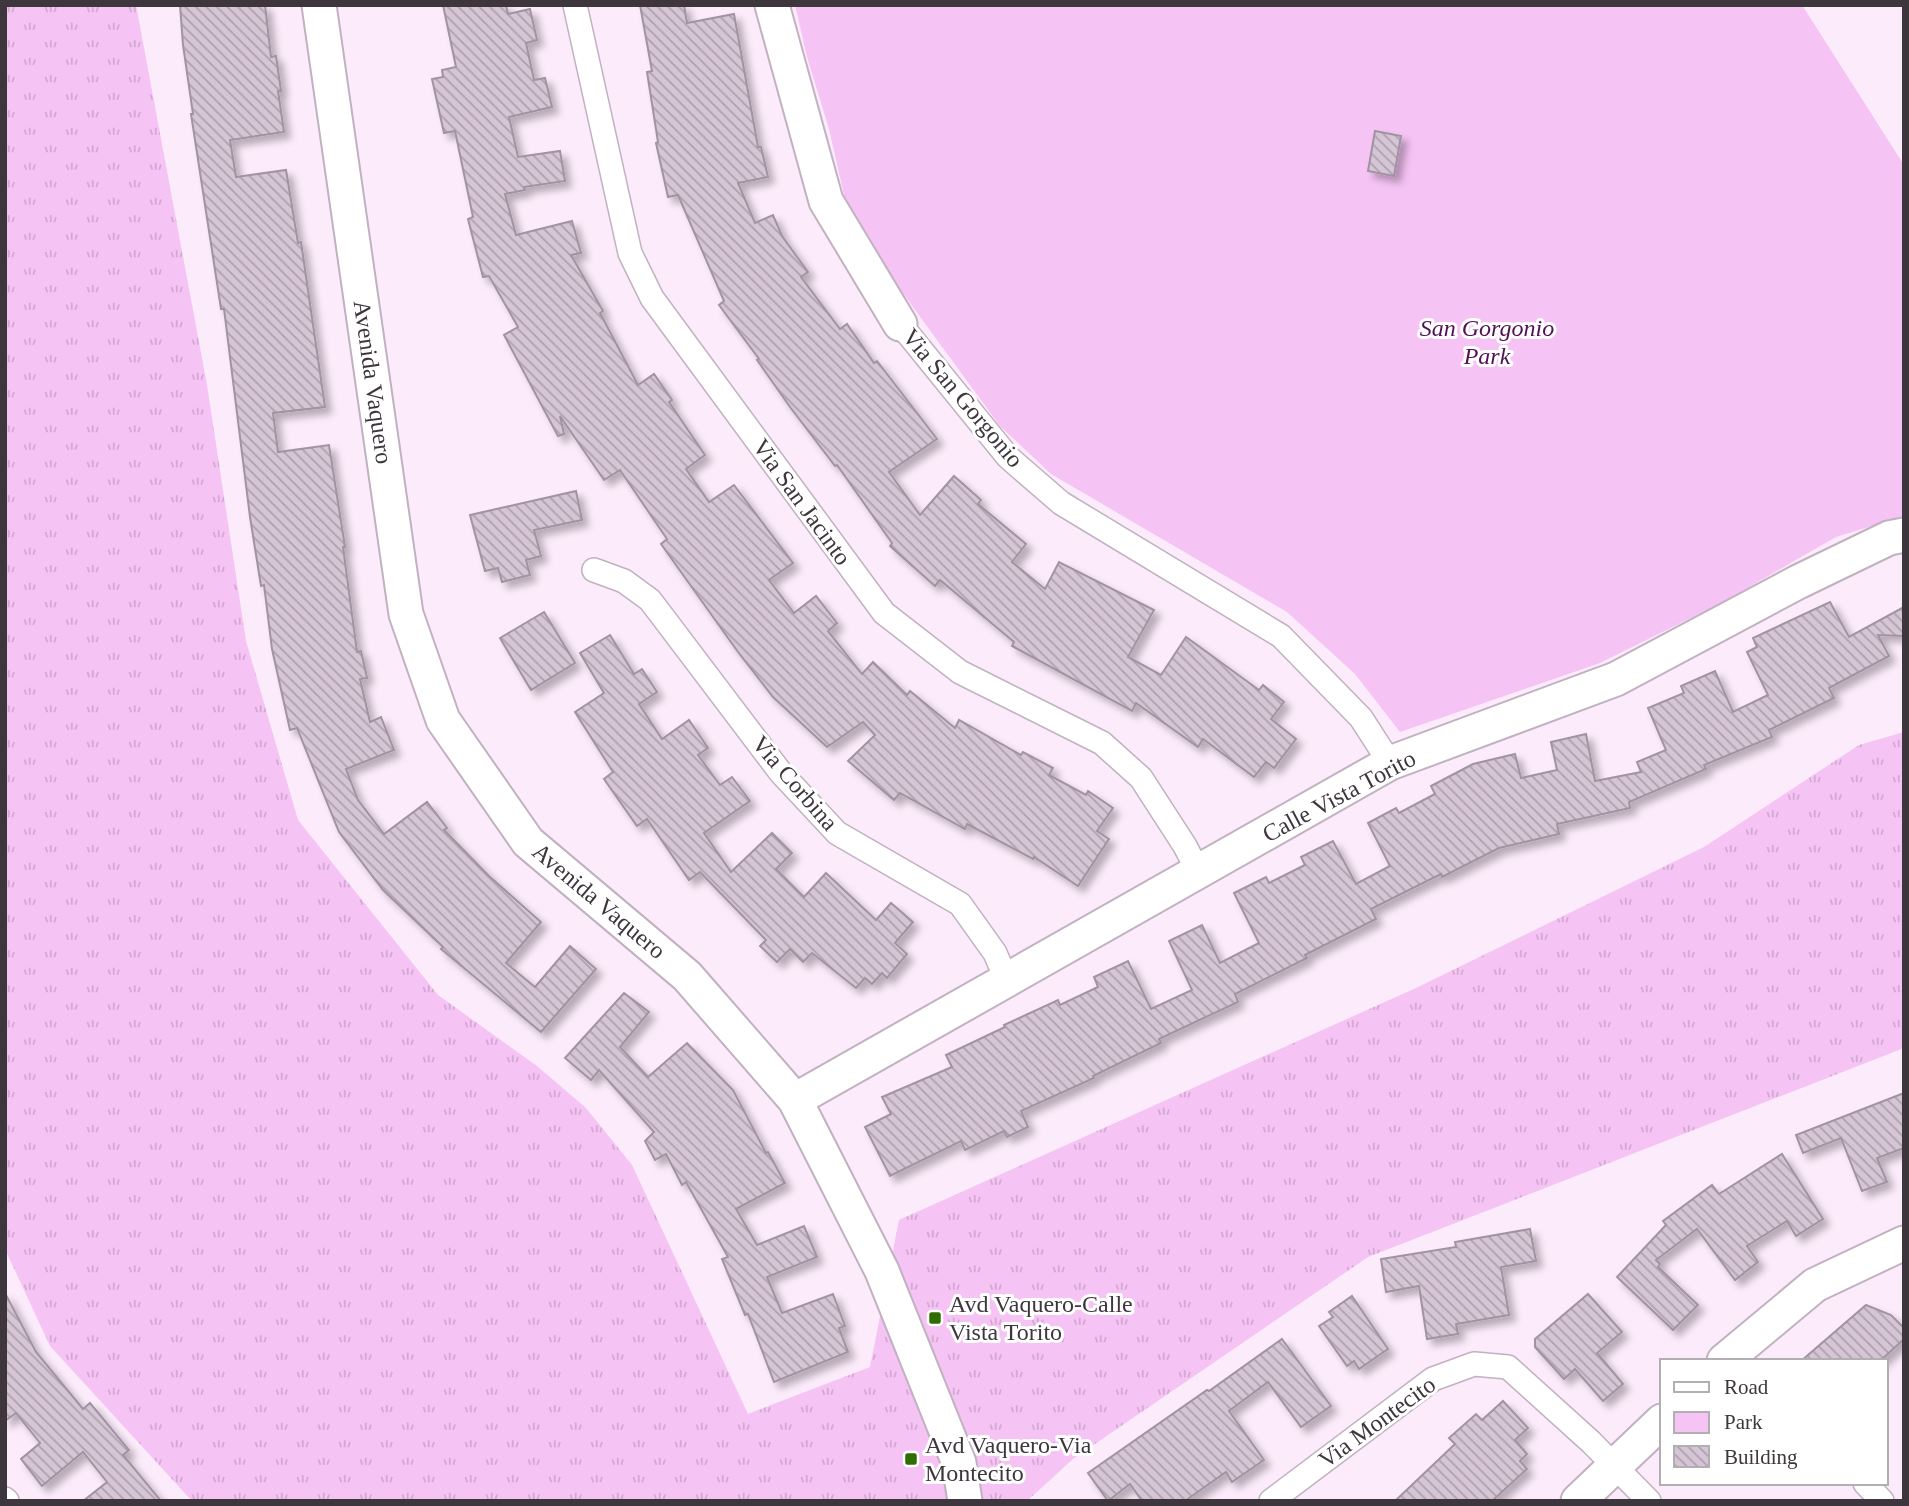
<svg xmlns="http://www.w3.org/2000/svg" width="1909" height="1506" viewBox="0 0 1909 1506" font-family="'Times New Roman',serif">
<defs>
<pattern id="grass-tufts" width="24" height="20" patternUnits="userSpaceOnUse" patternTransform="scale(1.75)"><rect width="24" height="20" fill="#f5c3f4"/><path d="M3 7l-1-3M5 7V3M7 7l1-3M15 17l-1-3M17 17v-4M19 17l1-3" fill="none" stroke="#d3a8d2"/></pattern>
<pattern id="building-back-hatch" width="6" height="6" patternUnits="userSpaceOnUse" patternTransform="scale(1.75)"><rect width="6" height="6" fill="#d5c5d5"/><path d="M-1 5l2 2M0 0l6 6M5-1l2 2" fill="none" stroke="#aea1ae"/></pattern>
<filter id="shadow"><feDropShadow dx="6" dy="6" stdDeviation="3.5" flood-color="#0004"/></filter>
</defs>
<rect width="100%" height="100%" fill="#fcebfb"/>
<path fill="url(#grass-tufts)" d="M 5,5 L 136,5 L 207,385 L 246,641 L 298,820 L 438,995 L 537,1066 L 586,1108 L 632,1165 L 748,1414 L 870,1367 L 899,1220 L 1416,988 L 1704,847 L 1859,745 L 1904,732 L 1904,1048 L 1368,1257 L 1073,1459 L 1027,1501 L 192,1501 L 50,1346 L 5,1249 Z"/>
<path fill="#f5c3f4" d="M 795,5 L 1802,5 L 1904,165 L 1904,516 L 1836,537 L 1721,603 L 1600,663 L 1400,732 L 1355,674 L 1287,612 L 1051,474 L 1000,426 L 880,262 L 847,208 L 829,129 L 807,57 Z"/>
<g fill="url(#building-back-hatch)" stroke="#a293a2" stroke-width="2" filter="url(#shadow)">
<path d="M 180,5 L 265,5 L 271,57 L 276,56 L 281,91 L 278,91 L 284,132 L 230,140 L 236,177 L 286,170 L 298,243 L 301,242 L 325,407 L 273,413 L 278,452 L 329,445 L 345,547 L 343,547 L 357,652 L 361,651 L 367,678 L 360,679 L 370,722 L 381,717 L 394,750 L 346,769 L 358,800 L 384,834 L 427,802 L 447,828 L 444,830 L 489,876 L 541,922 L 506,963 L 535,987 L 570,946 L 596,969 L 541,1032 L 441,949 L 443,947 L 383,890 L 339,832 L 297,728 L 290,730 L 272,649 L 264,585 L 261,586 L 250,517 L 224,309 L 221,309 L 191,114 L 193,114 L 183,45 Z"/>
<path d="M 443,5 L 506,5 L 508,14 L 530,9 L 537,40 L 526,43 L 534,80 L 545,78 L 552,107 L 509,117 L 518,157 L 560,151 L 565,181 L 524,187 L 525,190 L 505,194 L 516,235 L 572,221 L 581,253 L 571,255 L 603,311 L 600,313 L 638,385 L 654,374 L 672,400 L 669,402 L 705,455 L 686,469 L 709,502 L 734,485 L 793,563 L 769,580 L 794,613 L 816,596 L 837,623 L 828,631 L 862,674 L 873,662 L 907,695 L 910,691 L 955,728 L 959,720 L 1021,755 L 1023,752 L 1053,768 L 1049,775 L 1086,795 L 1088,791 L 1113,808 L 1097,831 L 1109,839 L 1078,886 L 1034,857 L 1033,859 L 967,824 L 965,829 L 900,793 L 894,800 L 848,761 L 875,735 L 863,722 L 827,747 L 773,697 L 738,652 L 661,544 L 667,539 L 620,470 L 604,480 L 560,416 L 564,434 L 558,436 L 504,335 L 518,327 L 489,276 L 483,277 L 468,219 L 473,217 L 455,131 L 444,133 L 432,79 L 443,77 L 442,70 L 456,67 Z"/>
<path d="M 640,5 L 684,5 L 687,23 L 734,14 L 758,147 L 761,147 L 768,177 L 738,183 L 755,223 L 773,215 L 782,236 L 808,272 L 801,277 L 840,329 L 847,324 L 874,363 L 877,361 L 937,439 L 889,472 L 920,515 L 954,476 L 981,500 L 978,504 L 1026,544 L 1012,562 L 1045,589 L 1059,562 L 1154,610 L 1128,657 L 1161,675 L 1186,637 L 1259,690 L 1263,685 L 1284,702 L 1271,719 L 1296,739 L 1274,768 L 1266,762 L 1254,777 L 1203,739 L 1198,747 L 1136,703 L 1132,711 L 1012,646 L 1014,642 L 940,580 L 935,586 L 890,546 L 892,543 L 837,465 L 835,466 L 790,407 L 757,360 L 759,359 L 719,305 L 724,301 L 678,195 L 668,197 L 656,143 L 658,142 L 647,72 L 652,71 Z"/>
<path d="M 1375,131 L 1401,136 L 1394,176 L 1368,171 Z"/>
<path d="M 576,491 L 582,520 L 534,530 L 541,556 L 526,560 L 530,575 L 502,582 L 498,568 L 485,571 L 470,515 Z"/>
<path d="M 1830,602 L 1849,637 L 1904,607 L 1904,636 L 1878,635 L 1889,656 L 1829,688 L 1834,698 L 1769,730 L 1772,737 L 1704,765 L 1706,769 L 1629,802 L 1630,808 L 1557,824 L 1559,834 L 1499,848 L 1442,877 L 1441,874 L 1371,909 L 1376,919 L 1305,955 L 1307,958 L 1235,994 L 1238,1002 L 1159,1039 L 1161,1043 L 1093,1076 L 1094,1078 L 1021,1111 L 1028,1127 L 1007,1137 L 1004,1131 L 965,1150 L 961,1141 L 890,1176 L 865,1127 L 891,1114 L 882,1097 L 952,1067 L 946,1055 L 1005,1027 L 1004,1025 L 1058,1000 L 1060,1005 L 1098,987 L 1094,977 L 1128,961 L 1151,1009 L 1192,990 L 1169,941 L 1202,925 L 1220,963 L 1259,943 L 1234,893 L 1266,877 L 1269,883 L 1305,865 L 1301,857 L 1333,841 L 1356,884 L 1390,866 L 1368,823 L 1396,808 L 1399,813 L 1435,794 L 1431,786 L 1473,764 L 1515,754 L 1521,778 L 1557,770 L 1551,742 L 1586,734 L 1595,781 L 1641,772 L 1637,762 L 1666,750 L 1648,708 L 1684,693 L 1681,686 L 1715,671 L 1733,712 L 1768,695 L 1747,652 L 1757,647 L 1753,638 Z"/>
<path d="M 544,612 L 575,663 L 531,690 L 500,638 Z"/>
<path d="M 610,635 L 634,674 L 642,669 L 657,692 L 639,704 L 662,739 L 689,720 L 708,748 L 698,755 L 720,785 L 732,777 L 750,801 L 704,833 L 731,872 L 772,833 L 792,853 L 776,869 L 804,897 L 826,873 L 876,920 L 891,903 L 913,922 L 895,943 L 907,954 L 887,978 L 882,973 L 872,984 L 865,978 L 856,988 L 812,953 L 803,962 L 790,949 L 777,962 L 760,946 L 766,940 L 700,872 L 689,880 L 647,819 L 637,826 L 604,779 L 613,772 L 575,712 L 604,693 L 580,653 Z"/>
<path d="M 624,993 L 649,1012 L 620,1047 L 648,1077 L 687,1043 L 733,1090 L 766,1153 L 768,1152 L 785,1183 L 736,1209 L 757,1245 L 804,1226 L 817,1257 L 767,1277 L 782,1313 L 833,1294 L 845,1326 L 839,1328 L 848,1352 L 774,1382 L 748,1314 L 745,1315 L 722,1259 L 728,1257 L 686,1182 L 682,1185 L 666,1154 L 655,1160 L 645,1141 L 654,1132 L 599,1070 L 591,1080 L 565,1058 Z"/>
<path d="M 1904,1093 L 1904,1148 L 1877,1158 L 1887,1182 L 1862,1191 L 1841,1138 L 1803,1153 L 1796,1135 Z"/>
<path d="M 1782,1154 L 1823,1219 L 1796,1236 L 1787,1221 L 1747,1246 L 1758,1262 L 1735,1280 L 1697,1229 L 1656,1260 L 1660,1264 L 1658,1267 L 1698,1305 L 1673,1330 L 1617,1277 L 1666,1225 L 1663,1221 L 1712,1185 L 1719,1194 Z"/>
<path d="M 1530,1229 L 1536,1261 L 1501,1267 L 1509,1315 L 1456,1324 L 1458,1334 L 1427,1339 L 1419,1286 L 1386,1292 L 1381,1259 L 1456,1247 L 1455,1242 Z"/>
<path d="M 5,1293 L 36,1352 L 83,1409 L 90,1403 L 129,1450 L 123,1455 L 161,1501 L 83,1501 L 107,1482 L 83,1452 L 42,1486 L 21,1459 L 40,1443 L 16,1413 L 5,1421 Z"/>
<path d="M 1588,1294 L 1622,1332 L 1597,1353 L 1623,1384 L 1603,1401 L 1575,1369 L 1564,1379 L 1535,1347 L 1535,1339 Z"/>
<path d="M 1352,1296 L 1388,1349 L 1359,1369 L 1354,1361 L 1347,1366 L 1319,1326 L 1333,1317 L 1329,1312 Z"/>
<path d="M 1866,1305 L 1891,1315 L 1904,1328 L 1904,1339 L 1880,1361 L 1801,1361 Z"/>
<path d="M 1282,1339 L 1331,1406 L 1301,1427 L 1268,1382 L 1229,1411 L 1264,1460 L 1232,1482 L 1226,1472 L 1185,1501 L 1142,1501 L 1130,1484 L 1108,1501 L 1088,1473 L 1207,1390 L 1209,1391 Z"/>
<path d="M 1503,1401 L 1528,1428 L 1515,1440 L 1527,1454 L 1520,1461 L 1527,1469 L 1492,1501 L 1395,1501 L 1455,1444 L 1449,1438 L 1476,1414 L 1482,1420 Z"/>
</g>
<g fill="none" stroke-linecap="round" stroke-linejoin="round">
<defs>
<g id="street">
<path d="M 575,5 L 630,253 L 652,298 L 884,613 L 960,672 L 1102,743 L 1141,778 L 1185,846 L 1199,873"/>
<path d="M 900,324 L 1008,457 L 1061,503 L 1281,636 L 1361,718 L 1390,763"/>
<path d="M 594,570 L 624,581 L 650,600 L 781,773 L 837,833 L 960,904 L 995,953 L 1007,981"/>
<path d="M 1865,1483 L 1882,1501"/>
<path d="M 5,1499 L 7,1501"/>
<path d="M 1271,1501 L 1433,1379 L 1474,1364 L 1508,1367 L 1591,1442 L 1649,1501"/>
</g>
<g id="secondary">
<path d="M 319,5 L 406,614 L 443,720 L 528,842 L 687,976 L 795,1100 L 882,1271 L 959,1463 L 965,1501"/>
<path d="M 772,5 L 826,201 L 900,324"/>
<path d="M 795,1100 L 1390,763 L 1616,679 L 1798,582 L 1889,538 L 1904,535"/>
<path d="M 1724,1361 L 1815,1285 L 1904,1243"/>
<path d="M 1578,1501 L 1662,1421"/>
</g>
</defs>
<use href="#street" stroke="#c1b1c1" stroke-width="26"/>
<use href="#secondary" stroke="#c1b1c1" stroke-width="37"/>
<use href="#street" stroke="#fff" stroke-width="23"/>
<use href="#secondary" stroke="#fff" stroke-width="33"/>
</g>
<g fill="#2f6d00" stroke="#fff" stroke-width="2.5">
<rect x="928" y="1311" width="14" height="14" rx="3.5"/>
<rect x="904" y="1452" width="14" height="14" rx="3.5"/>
</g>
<g text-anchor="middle" stroke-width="6" stroke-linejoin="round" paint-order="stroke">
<g font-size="24" font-style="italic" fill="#511153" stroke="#fff">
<text x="1487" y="336">San Gorgonio<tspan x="1487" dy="28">Park</tspan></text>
</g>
<g font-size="24" fill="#3d373d" stroke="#fff">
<text transform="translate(373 382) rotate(82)" y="8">Avenida Vaquero</text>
<text transform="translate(963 398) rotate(50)" y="8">Via San Gorgonio</text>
<text transform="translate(802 502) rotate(54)" y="8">Via San Jacinto</text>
<text transform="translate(795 783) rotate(49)" y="8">Via Corbina</text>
<text transform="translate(1339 796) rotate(-28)" y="8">Calle Vista Torito</text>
<text transform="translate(599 901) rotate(40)" y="8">Avenida Vaquero</text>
<text transform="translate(1377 1422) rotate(-36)" y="8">Via Montecito</text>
</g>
<g font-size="24" fill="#3d373d" stroke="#fff" text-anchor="start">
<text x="949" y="1312">Avd Vaquero-Calle<tspan x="949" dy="28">Vista Torito</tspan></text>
<text x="925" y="1453">Avd Vaquero-Via<tspan x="925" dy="28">Montecito</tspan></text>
</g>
</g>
<rect width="1909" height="1506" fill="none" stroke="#3d373d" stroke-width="14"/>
<rect x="1660" y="1359" width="228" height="126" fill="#ffffff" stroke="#b1afb1" stroke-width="2"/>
<rect x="1674" y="1382" width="35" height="10" fill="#ffffff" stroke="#b1afb1" stroke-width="2"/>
<text x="1724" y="1394" font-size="21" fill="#3d373d">Road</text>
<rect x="1674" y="1412" width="35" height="21" fill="#f5c3f4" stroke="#b1afb1" stroke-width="2"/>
<text x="1724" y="1429" font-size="21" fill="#3d373d">Park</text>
<rect x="1674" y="1446" width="35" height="21" fill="url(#building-back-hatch)" stroke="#b1afb1" stroke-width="2"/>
<text x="1724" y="1464" font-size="21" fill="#3d373d">Building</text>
</svg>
